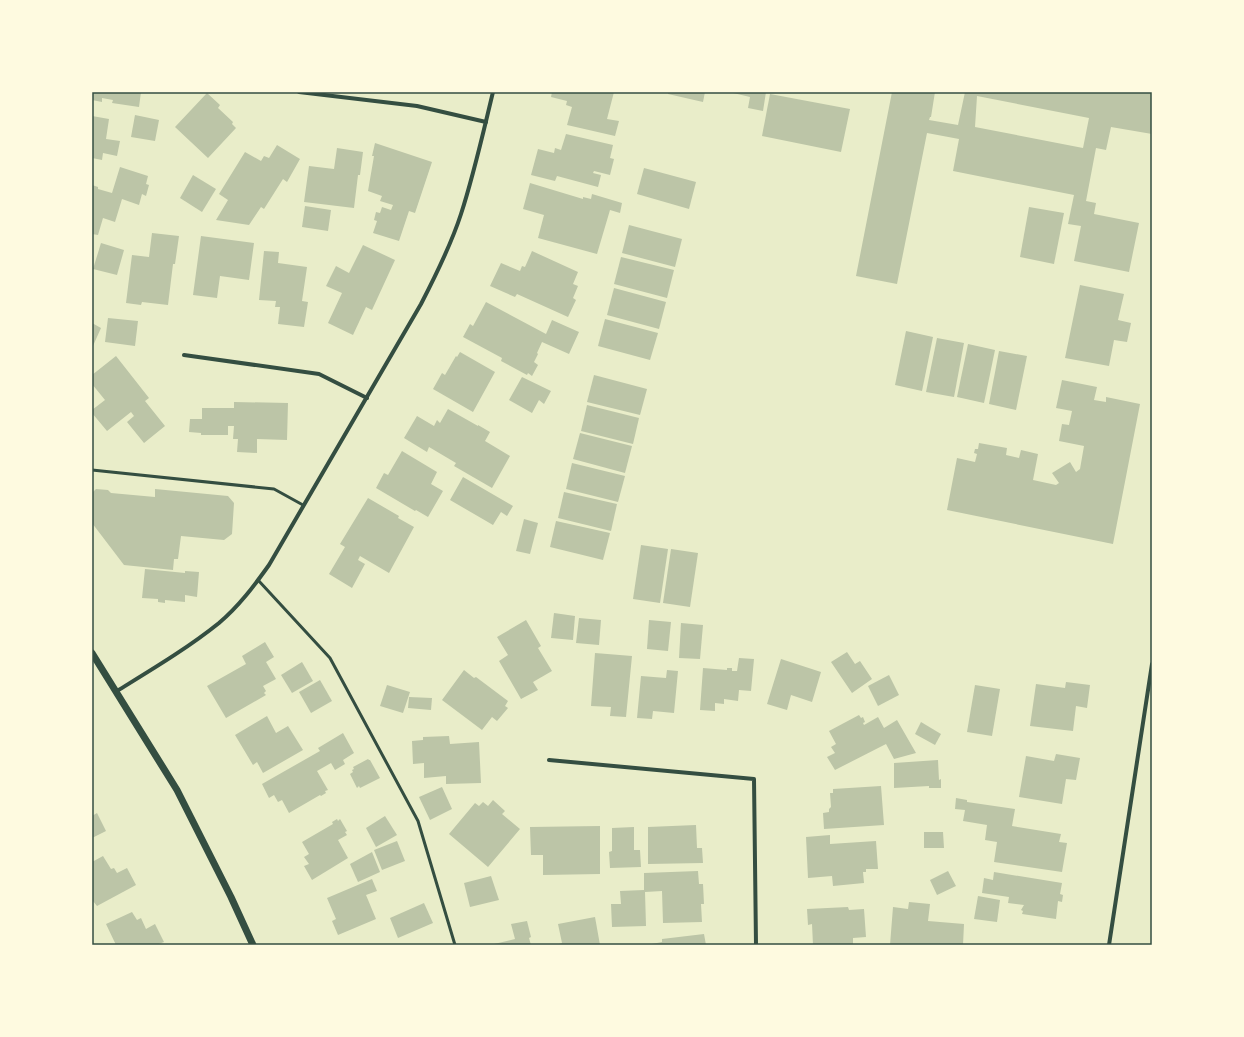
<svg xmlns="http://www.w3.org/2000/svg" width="1244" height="1037" viewBox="0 0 1244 1037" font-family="'Fira Sans Condensed',sans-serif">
<rect width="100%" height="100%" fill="#e9edc9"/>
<g fill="#bcc5a7" fill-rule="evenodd">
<path d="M 92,92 L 141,92 L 139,107 L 112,103 L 113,100 L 102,98 L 102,102 L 92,100 Z"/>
<path d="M 552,92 L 614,92 L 607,119 L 619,121 L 615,136 L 567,125 L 572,107 L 566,105 L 567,101 L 551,97 Z"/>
<path d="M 668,92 L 705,92 L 703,102 L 668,94 Z"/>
<path d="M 729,92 L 766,92 L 763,111 L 748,108 L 750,97 Z"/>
<path d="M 892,92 L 935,92 L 931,117 L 930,117 L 929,120 L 958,125 L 965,92 L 1152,92 L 1152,134 L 1111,127 L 1106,150 L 1096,148 L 1086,201 L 1096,203 L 1094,214 L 1139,223 L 1129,272 L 1074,261 L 1081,226 L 1068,224 L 1074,195 L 953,171 L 959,139 L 927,133 L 897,284 L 856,276 ZM 977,96 L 1089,118 L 1083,148 L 975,127 Z"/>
<path d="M 207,93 L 220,105 L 218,108 L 233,122 L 232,124 L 236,128 L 208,158 L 175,127 Z"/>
<path d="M 770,94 L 850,109 L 841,152 L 762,136 Z"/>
<path d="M 135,115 L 159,120 L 155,141 L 131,137 Z"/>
<path d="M 92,116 L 109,119 L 106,139 L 120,141 L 117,156 L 103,153 L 102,160 L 92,158 Z"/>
<path d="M 566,134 L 613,145 L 610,158 L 614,159 L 610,175 L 594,171 L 593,173 L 601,175 L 598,187 L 557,176 L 555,181 L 531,175 L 538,149 L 554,153 L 555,148 L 561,150 Z"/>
<path d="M 375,143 L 432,162 L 415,213 L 409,211 L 399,241 L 373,233 L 377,221 L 374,220 L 376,212 L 380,213 L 382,207 L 391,210 L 393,205 L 380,201 L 382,196 L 368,191 L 374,156 L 372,156 Z"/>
<path d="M 277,145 L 300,159 L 287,182 L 283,179 L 264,209 L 261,207 L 249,225 L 216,220 L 228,200 L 219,194 L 245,152 L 261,161 L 264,156 L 269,158 Z"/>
<path d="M 337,148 L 363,152 L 360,175 L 358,175 L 354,208 L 304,202 L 309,166 L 334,169 Z"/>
<path d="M 120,167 L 148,176 L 146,184 L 149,185 L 146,196 L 142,194 L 139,205 L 122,199 L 115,222 L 103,218 L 98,235 L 92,234 L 92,185 L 98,187 L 98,189 L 112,193 Z"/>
<path d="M 644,168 L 696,182 L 689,209 L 637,194 Z"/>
<path d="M 193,175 L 216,189 L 202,212 L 180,198 Z"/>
<path d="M 530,183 L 583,199 L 583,197 L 591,199 L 592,194 L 622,203 L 620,213 L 610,210 L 597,254 L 538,238 L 544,215 L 523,209 Z"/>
<path d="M 305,206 L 331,210 L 328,231 L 302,227 Z"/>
<path d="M 1029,207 L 1064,213 L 1054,264 L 1020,257 Z"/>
<path d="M 629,225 L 682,239 L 675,267 L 622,253 Z"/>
<path d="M 152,233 L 179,236 L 175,264 L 173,264 L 168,305 L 142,302 L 141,305 L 126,303 L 132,255 L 149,257 Z"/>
<path d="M 201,236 L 254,243 L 249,280 L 220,276 L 217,298 L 193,295 Z"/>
<path d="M 101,243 L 124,250 L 117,275 L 93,269 Z"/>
<path d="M 363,245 L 395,260 L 372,310 L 366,307 L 353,335 L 328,323 L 342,293 L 326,286 L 336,266 L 349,273 Z"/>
<path d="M 264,251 L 279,252 L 278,263 L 307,267 L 302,301 L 308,302 L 304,327 L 278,324 L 280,307 L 275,307 L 276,301 L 259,300 Z"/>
<path d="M 532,251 L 578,272 L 573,284 L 578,286 L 573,298 L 576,300 L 568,317 L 517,294 L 515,297 L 490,286 L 501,263 L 520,271 L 522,266 L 525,267 Z"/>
<path d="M 621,257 L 674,270 L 667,298 L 614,284 Z"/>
<path d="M 1080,285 L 1124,294 L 1118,320 L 1131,323 L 1127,342 L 1114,340 L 1109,366 L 1065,358 Z"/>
<path d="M 614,288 L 666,302 L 659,329 L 607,315 Z"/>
<path d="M 486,302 L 546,334 L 552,320 L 579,332 L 569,354 L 542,342 L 537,353 L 538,354 L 534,362 L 538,365 L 532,376 L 528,373 L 527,375 L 501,361 L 502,358 L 463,337 L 470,324 L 473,326 Z"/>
<path d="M 108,318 L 138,321 L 135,346 L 105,342 Z"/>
<path d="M 605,319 L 658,333 L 650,360 L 598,346 Z"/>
<path d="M 92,323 L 101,328 L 92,348 Z"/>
<path d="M 906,331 L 933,337 L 922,391 L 895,385 Z"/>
<path d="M 937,338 L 964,343 L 954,397 L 926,392 Z"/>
<path d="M 968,344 L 995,350 L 984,403 L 957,397 Z"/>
<path d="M 999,351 L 1027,356 L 1016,410 L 989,404 Z"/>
<path d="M 460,352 L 495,372 L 473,412 L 433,389 L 442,373 L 445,375 L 456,356 L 457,357 Z"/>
<path d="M 116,356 L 149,398 L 145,401 L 165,426 L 144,443 L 127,422 L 134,416 L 131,412 L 107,431 L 92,413 L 92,410 L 105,400 L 92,384 L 92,375 Z"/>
<path d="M 594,375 L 647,389 L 640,415 L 587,402 Z"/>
<path d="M 522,377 L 551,391 L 544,404 L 539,400 L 532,413 L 509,400 Z"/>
<path d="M 1062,380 L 1097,387 L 1094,400 L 1106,402 L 1106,397 L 1140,404 L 1113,544 L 947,510 L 957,458 L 975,462 L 977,454 L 974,453 L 975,449 L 978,449 L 979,443 L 1007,448 L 1006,455 L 1019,458 L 1021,450 L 1038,454 L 1033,480 L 1056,485 L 1059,483 L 1052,473 L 1070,462 L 1076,472 L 1080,469 L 1084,446 L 1059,441 L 1062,424 L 1069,425 L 1072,411 L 1056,408 Z"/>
<path d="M 234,402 L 288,403 L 287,440 L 257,439 L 257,453 L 237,452 L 238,439 L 233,439 L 234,426 L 228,426 L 228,435 L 201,435 L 201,433 L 189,432 L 190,419 L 202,419 L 202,408 L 234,408 Z"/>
<path d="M 587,405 L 639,418 L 633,444 L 581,431 Z"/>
<path d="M 448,409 L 478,426 L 478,425 L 490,432 L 485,441 L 510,456 L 492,488 L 454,466 L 456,463 L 429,447 L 427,452 L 404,438 L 417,416 L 434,426 L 437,420 L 440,423 Z"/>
<path d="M 580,433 L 632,446 L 625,473 L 573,459 Z"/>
<path d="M 402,451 L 437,472 L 431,484 L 443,491 L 428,517 L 416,510 L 415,511 L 376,488 L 384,473 L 388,475 Z"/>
<path d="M 572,463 L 625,476 L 618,502 L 566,489 Z"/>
<path d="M 463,477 L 513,506 L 507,516 L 501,512 L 493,525 L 450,500 Z"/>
<path d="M 96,489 L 108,490 L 111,493 L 155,497 L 155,489 L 228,496 L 234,503 L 232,534 L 224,540 L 181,536 L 178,559 L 174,559 L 173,570 L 124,565 L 92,523 L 92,493 Z"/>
<path d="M 564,492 L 617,504 L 611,531 L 558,518 Z"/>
<path d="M 368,498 L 399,516 L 398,518 L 414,527 L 389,573 L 360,556 L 358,560 L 365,564 L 352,588 L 329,574 L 345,547 L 340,544 Z"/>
<path d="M 524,519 L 538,523 L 530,554 L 516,551 Z"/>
<path d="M 556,521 L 610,533 L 603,560 L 550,547 Z"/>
<path d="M 641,545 L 668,549 L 660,603 L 633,599 Z"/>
<path d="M 671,549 L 698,553 L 690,607 L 663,603 Z"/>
<path d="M 145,569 L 185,573 L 185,571 L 199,572 L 197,597 L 185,595 L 185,602 L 165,600 L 165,603 L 158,602 L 158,599 L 142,598 Z"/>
<path d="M 554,613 L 575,616 L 573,640 L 551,638 Z"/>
<path d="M 579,618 L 601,620 L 599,645 L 576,643 Z"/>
<path d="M 526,620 L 541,646 L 538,648 L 552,671 L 533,682 L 538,690 L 521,699 L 499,661 L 508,655 L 497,637 Z"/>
<path d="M 649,620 L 671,622 L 668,651 L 647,649 Z"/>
<path d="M 681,623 L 703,625 L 700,659 L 679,658 Z"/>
<path d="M 265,642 L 274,657 L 266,662 L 276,679 L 263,686 L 266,691 L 264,693 L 266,695 L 226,718 L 207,686 L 246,664 L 242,656 Z"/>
<path d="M 847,652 L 855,664 L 860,661 L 872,679 L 852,693 L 831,662 Z"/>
<path d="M 595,653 L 632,656 L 626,717 L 610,716 L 611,707 L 591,706 Z"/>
<path d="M 739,658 L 754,659 L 751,691 L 739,690 L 738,701 L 724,699 L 724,704 L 715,703 L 715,711 L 700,710 L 703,668 L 727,670 L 727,668 L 732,668 L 732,671 L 737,671 Z"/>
<path d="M 781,659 L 821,672 L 812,702 L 791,695 L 787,710 L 767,704 Z"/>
<path d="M 302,662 L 313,681 L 292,693 L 281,675 Z"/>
<path d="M 464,670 L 474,678 L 476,677 L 508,701 L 505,706 L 508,708 L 497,721 L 492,717 L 482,730 L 442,700 Z"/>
<path d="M 667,670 L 678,671 L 674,713 L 653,711 L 652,719 L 637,718 L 641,676 L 666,678 Z"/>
<path d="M 889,675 L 899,695 L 878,706 L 868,686 Z"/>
<path d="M 320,680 L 332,701 L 311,713 L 299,692 Z"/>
<path d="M 1066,682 L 1090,685 L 1087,708 L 1076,706 L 1073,731 L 1030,726 L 1036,684 L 1065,688 Z"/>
<path d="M 387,685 L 410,692 L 403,713 L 380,706 Z"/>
<path d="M 975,685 L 1000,689 L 992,736 L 967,732 Z"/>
<path d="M 409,697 L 432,698 L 431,710 L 408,708 Z"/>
<path d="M 859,715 L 861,718 L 863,717 L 865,722 L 863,723 L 864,725 L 878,717 L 884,728 L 897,720 L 916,753 L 894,759 L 886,744 L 835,770 L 827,757 L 835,753 L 831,747 L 836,744 L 829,731 Z"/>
<path d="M 267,716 L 276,733 L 288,726 L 303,750 L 263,773 L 257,762 L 253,765 L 235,735 Z"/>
<path d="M 921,722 L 941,734 L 935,745 L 915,734 Z"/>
<path d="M 343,733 L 354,753 L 343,760 L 345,764 L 335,770 L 331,763 L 317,771 L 328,790 L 325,791 L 326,793 L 321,796 L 320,795 L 289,813 L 282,800 L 278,802 L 274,795 L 269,798 L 262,784 L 320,751 L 318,748 Z"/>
<path d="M 449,736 L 450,744 L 479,742 L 481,783 L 446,784 L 446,776 L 424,778 L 424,763 L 413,764 L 412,741 L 423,740 L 423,737 Z"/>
<path d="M 1056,754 L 1080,758 L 1076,780 L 1066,779 L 1062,804 L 1019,797 L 1026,756 L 1054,761 Z"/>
<path d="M 368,759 L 369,760 L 370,760 L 380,778 L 360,788 L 359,786 L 357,788 L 350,774 L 353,772 L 352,770 L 354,769 L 353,767 Z"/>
<path d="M 938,760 L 939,780 L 941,779 L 941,788 L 929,788 L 929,786 L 894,788 L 894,763 Z"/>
<path d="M 881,786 L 884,825 L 824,829 L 823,813 L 829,812 L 829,809 L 831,807 L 830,793 L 833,793 L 833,789 Z"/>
<path d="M 442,787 L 452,809 L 430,820 L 419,797 Z"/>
<path d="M 956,798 L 967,800 L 967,802 L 1015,809 L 1012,826 L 1061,834 L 1059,842 L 1067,843 L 1062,872 L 994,862 L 997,842 L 985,840 L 987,825 L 963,821 L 965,810 L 955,809 Z"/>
<path d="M 493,800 L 505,811 L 502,814 L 520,829 L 488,867 L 449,834 L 475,803 L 479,806 L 483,802 L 488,806 Z"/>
<path d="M 97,813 L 106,831 L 92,838 L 92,816 Z"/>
<path d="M 385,816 L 397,835 L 376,847 L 366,828 Z"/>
<path d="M 337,819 L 338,821 L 340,819 L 347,831 L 345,832 L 347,835 L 338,840 L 348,858 L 312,880 L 304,866 L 309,864 L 304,857 L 309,854 L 302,842 L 333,824 L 332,822 Z"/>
<path d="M 696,825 L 697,848 L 702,848 L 703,863 L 648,864 L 648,827 Z"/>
<path d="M 600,826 L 600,874 L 543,875 L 543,855 L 531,855 L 530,827 Z"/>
<path d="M 634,827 L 634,850 L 640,850 L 641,867 L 610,868 L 609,852 L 612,851 L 612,828 Z"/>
<path d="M 924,832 L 943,832 L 944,848 L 924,848 Z"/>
<path d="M 830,835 L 830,844 L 876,841 L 878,869 L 866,869 L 866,872 L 863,872 L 864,883 L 833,886 L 832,876 L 808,878 L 806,837 Z"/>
<path d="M 397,841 L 405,861 L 382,870 L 374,850 Z"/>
<path d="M 372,852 L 380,872 L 358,882 L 350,864 Z"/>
<path d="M 103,856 L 111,869 L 114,868 L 117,873 L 127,868 L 136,885 L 97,906 L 93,901 L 92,902 L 92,862 Z"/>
<path d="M 698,871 L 699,884 L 703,884 L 704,904 L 701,904 L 702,922 L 663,923 L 662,891 L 645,892 L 646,926 L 612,927 L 611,904 L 621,904 L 620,891 L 644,890 L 644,873 Z"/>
<path d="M 948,871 L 956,886 L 937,895 L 930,880 Z"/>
<path d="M 994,872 L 1062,883 L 1060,894 L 1063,895 L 1062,902 L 1058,901 L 1056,919 L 1022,914 L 1023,911 L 1021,910 L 1024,905 L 1008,903 L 1009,897 L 982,893 L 984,878 L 993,880 Z"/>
<path d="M 491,876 L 499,900 L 470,907 L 464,883 Z"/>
<path d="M 372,879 L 377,891 L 366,895 L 376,919 L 338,935 L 332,921 L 336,919 L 327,898 Z"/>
<path d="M 978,896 L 1000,900 L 997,922 L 974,919 Z"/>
<path d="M 909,902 L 930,904 L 928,921 L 964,924 L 963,945 L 890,945 L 893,907 L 908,909 Z"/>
<path d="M 424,903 L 433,923 L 398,938 L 390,918 Z"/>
<path d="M 848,907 L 849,910 L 864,909 L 866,937 L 853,938 L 853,945 L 813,945 L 812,924 L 808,925 L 807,909 Z"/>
<path d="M 132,912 L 137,920 L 141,918 L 146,929 L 155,924 L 164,942 L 156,945 L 116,945 L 106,924 Z"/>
<path d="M 595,917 L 600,945 L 556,945 L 562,943 L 558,924 Z"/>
<path d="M 527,921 L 531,937 L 529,938 L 531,945 L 490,945 L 515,939 L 511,924 Z"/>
<path d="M 704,934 L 706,945 L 647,945 L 662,942 L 662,939 Z"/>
</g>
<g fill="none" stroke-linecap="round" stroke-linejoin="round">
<g stroke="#344e41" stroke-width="3">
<path d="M 92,470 L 274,489 L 303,505"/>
<path d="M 258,580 L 330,658 L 418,821 L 455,945"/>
</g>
<g stroke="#344e41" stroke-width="4">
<path d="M 299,92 L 417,106 L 486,122"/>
<path d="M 184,355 L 319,374 L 367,398"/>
<path d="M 117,691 C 151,670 188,648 219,623 C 239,606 254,586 269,565 L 421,304 C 436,275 451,245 461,214 C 474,174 483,133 493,92"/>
<path d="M 549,760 L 754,779 L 756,945"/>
<path d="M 1109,945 L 1152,664"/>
</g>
<path stroke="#344e41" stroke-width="7" d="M 92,653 L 177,790 L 231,897 L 253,945"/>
</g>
<rect width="1244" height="1037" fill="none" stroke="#fefae0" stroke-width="186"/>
<rect x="93" y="93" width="1058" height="851" fill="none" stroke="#344e41" stroke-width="1.5"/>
</svg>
